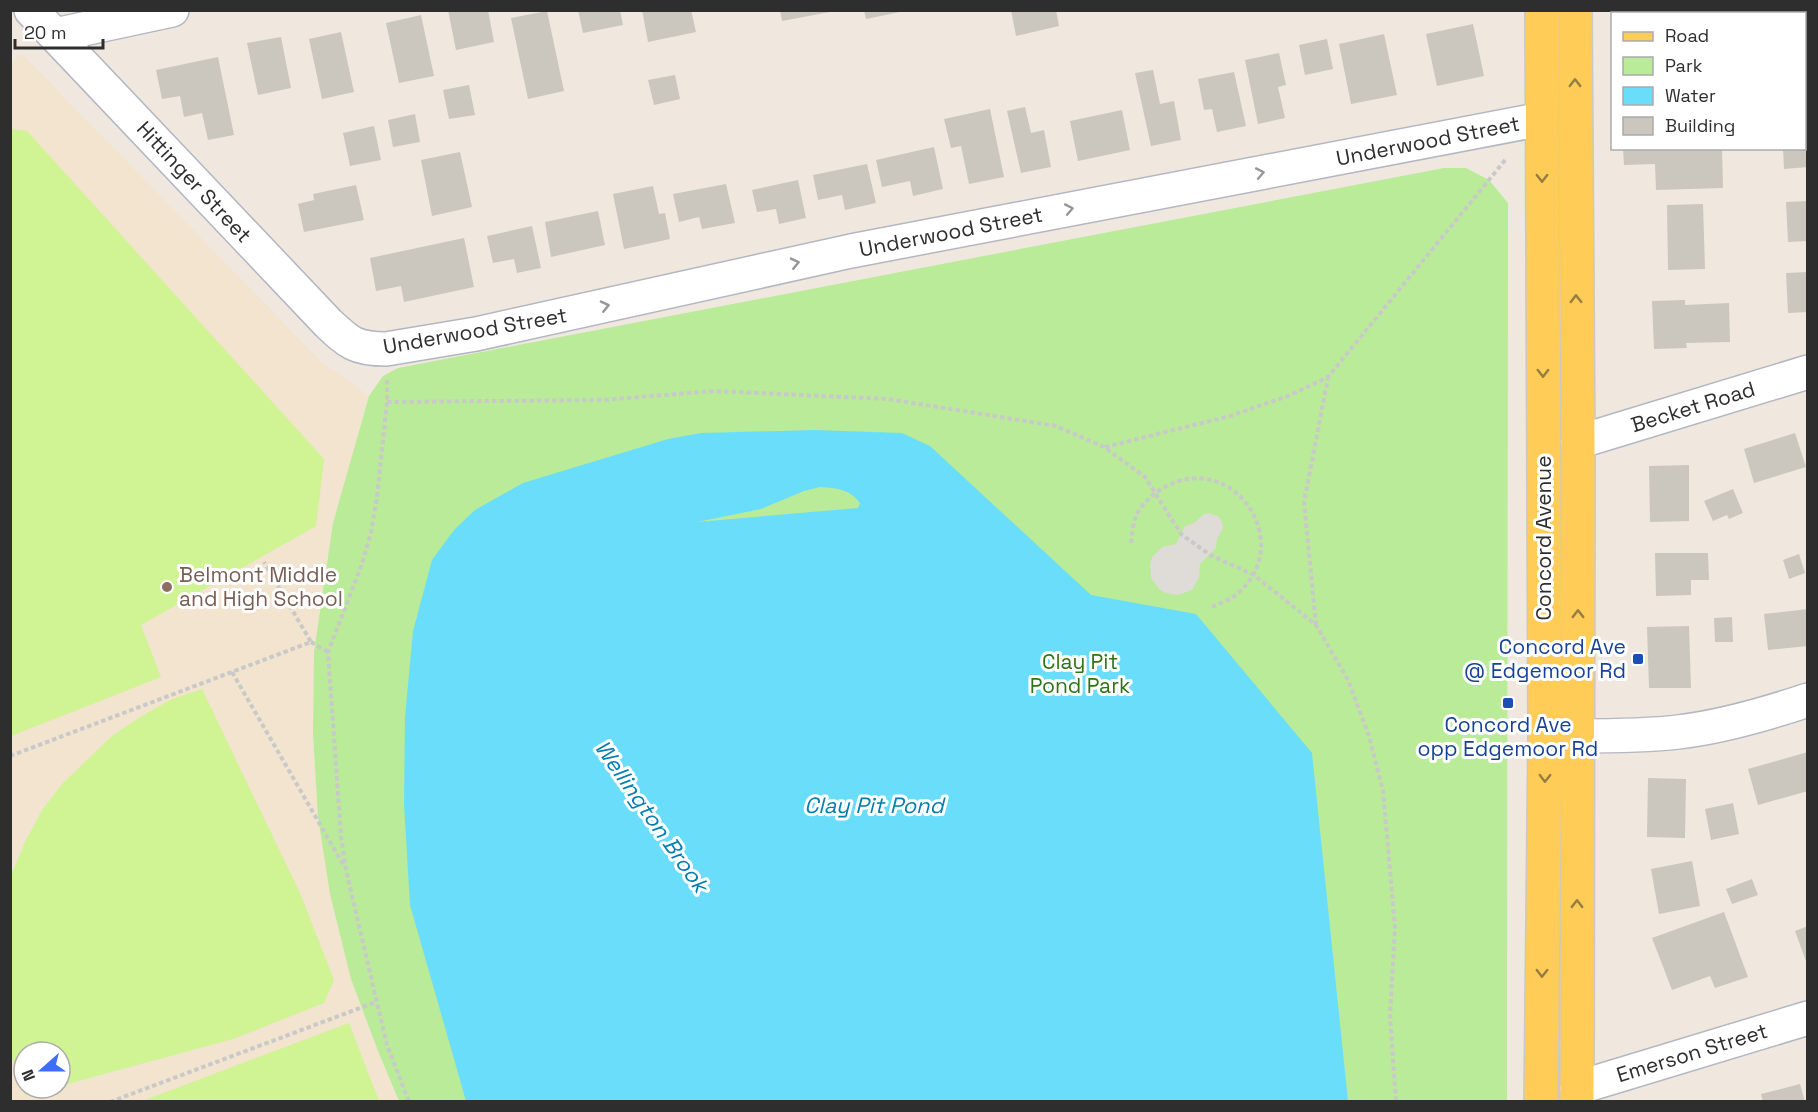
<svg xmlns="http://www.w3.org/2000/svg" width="1818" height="1112" viewBox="0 0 1818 1112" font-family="'Space Grotesk',sans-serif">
<rect width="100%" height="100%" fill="#f0e8df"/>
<path fill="#f2e4ce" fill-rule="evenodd" d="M 21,53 L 321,361 L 369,396 L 333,523 L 314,652 L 313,734 L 318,817 L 378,1051 L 399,1101 L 11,1102 L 10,66 ZM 24,1052 L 60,1052 L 60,1088 L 24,1088 Z"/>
<path fill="#b9eb98" d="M 1444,168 L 1466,168 L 1489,180 L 1508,203 L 1507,1101 L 399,1101 L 378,1051 L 351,979 L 330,894 L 318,817 L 313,734 L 314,652 L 333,523 L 369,396 L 383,376 L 398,368 Z"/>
<g fill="#d0f393">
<path d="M 11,129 L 27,131 L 324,459 L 316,526 L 141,625 L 161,677 L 11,736 Z"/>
<path d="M 202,689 L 300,893 L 334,980 L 324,1003 L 233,1039 L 60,1086 L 60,1052 L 24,1052 L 24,1088 L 51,1088 L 25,1095 L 11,1056 L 10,878 L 25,842 L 42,810 L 63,783 L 112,736 L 140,717 L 170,700 Z"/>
<path d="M 349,1023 L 379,1101 L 142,1101 Z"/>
</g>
<path fill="#dfdbd7" d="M 1209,513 L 1219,517 L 1222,522 L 1223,528 L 1217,539 L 1216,548 L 1200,564 L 1199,578 L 1192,590 L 1178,595 L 1165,593 L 1159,589 L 1151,578 L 1150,564 L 1152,557 L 1162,547 L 1176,544 L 1185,526 L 1194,523 L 1204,514 Z"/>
<path fill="#6addfa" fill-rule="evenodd" d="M 814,430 L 902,433 L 930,446 L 1091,595 L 1196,614 L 1312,753 L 1348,1101 L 466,1101 L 410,905 L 404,804 L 405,717 L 413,631 L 432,560 L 454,530 L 475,510 L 523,483 L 668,439 L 701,433 ZM 820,487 C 836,488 850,489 860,503 L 858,508 L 697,522 L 761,509 L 804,491 Z"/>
<g fill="#cbc6be">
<path d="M 448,10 L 488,10 L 494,42 L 456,50 Z"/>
<path d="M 578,10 L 620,10 L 623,25 L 583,33 Z"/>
<path d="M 642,10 L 691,10 L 696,32 L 648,42 Z"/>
<path d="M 780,10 L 830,10 L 830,12 L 782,21 Z"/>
<path d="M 864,10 L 900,10 L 900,12 L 866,19 Z"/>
<path d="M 1011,10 L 1056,10 L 1059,26 L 1016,36 Z"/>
<path d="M 1785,10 L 1808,10 L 1808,21 L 1804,22 L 1804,14 L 1785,14 Z"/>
<path d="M 547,11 L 564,91 L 528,99 L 511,18 Z"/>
<path d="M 421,15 L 434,76 L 399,83 L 386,23 Z"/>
<path d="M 1473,24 L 1484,76 L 1437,86 L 1426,34 Z"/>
<path d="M 341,32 L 354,92 L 322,99 L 309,39 Z"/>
<path d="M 1384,34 L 1397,95 L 1351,104 L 1339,44 Z"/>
<path d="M 281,37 L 291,88 L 258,95 L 247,43 Z"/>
<path d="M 1327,39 L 1333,69 L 1305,75 L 1299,45 Z"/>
<rect x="1804" y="50" width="4" height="44"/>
<path d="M 1279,53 L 1286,85 L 1278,87 L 1285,118 L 1258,124 L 1245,60 Z"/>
<path d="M 218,57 L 234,135 L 208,140 L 202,113 L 184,117 L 180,96 L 162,99 L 156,70 Z"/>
<path d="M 1153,70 L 1160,104 L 1174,101 L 1181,140 L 1151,146 L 1135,73 Z"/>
<path d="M 1234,72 L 1246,126 L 1217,132 L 1212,109 L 1204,110 L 1198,79 Z"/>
<path d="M 675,75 L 680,99 L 654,105 L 648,80 Z"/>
<path d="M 469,85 L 475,115 L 449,119 L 443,90 Z"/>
<path d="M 1025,107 L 1031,133 L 1044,130 L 1051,167 L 1021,173 L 1007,111 Z"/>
<path d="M 990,109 L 1004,177 L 969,184 L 961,146 L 951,148 L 944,119 Z"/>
<path d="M 1122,110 L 1130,150 L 1078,161 L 1070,121 Z"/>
<path d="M 415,114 L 420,142 L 393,147 L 388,120 Z"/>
<path d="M 374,126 L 381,160 L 350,166 L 343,133 Z"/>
<path d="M 1804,135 L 1808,135 L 1808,167 L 1784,169 L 1783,148 L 1804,148 Z"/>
<path d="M 934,147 L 943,189 L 913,196 L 910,181 L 882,187 L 876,160 Z"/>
<path d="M 1623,148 L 1722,148 L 1723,188 L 1656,190 L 1655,164 L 1624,165 Z"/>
<path d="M 460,152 L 472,207 L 432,216 L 421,160 Z"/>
<path d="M 867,164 L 876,203 L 845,210 L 842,195 L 818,200 L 813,175 Z"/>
<path d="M 798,180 L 806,218 L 779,224 L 776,209 L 757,212 L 752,190 Z"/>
<path d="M 726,184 L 735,223 L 702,229 L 699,217 L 679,222 L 673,194 Z"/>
<path d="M 356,185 L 364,220 L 304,232 L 298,204 L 314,200 L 313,194 Z"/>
<path d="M 653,186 L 659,214 L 665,213 L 670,239 L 624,249 L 613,194 Z"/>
<path d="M 1808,201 L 1808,241 L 1788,242 L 1786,202 Z"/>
<path d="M 1703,204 L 1705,269 L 1668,270 L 1667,205 Z"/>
<path d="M 598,211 L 605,245 L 551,257 L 545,222 Z"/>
<path d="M 532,226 L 541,268 L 517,273 L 514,259 L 493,263 L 487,236 Z"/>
<path d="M 464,238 L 474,287 L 404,302 L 401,286 L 376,291 L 370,258 Z"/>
<path d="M 1808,272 L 1808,312 L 1788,313 L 1786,273 Z"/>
<path d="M 1685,300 L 1685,305 L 1729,303 L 1730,342 L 1686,343 L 1687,348 L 1654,349 L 1652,301 Z"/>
<path d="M 1795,433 L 1806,467 L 1754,483 L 1744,449 Z"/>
<path d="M 1689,465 L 1689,521 L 1650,522 L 1649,466 Z"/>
<path d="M 1733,489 L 1743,513 L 1729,519 L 1727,515 L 1713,521 L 1704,501 Z"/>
<path d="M 1655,553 L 1708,553 L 1709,580 L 1691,580 L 1691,595 L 1656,596 Z"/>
<path d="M 1799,554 L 1805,573 L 1789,579 L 1783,560 Z"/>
<path d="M 1808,609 L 1808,646 L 1768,650 L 1764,614 Z"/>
<path d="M 1732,617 L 1733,642 L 1715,642 L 1714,618 Z"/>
<path d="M 1689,626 L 1691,688 L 1649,688 L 1647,627 Z"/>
<path d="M 1808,752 L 1808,791 L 1758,805 L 1748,769 Z"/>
<path d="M 1648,778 L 1686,779 L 1685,838 L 1647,837 Z"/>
<path d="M 1733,803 L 1739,834 L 1711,840 L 1705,809 Z"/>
<path d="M 1692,861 L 1700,906 L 1659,914 L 1651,869 Z"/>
<path d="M 1752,879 L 1758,895 L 1732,904 L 1726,889 Z"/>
<path d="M 1724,912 L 1748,977 L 1715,988 L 1710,976 L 1672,990 L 1652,938 Z"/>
<path d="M 1808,926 L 1808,964 L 1807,964 L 1795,931 Z"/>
<path d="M 1800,1084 L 1805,1102 L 1763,1102 L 1761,1094 Z"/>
</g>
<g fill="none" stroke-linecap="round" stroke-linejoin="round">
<defs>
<g id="minor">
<path d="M 31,10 L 328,323 C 349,343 356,349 386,349 L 476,334 L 851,251 L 1542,119"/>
<path d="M 55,35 L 172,10"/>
<path d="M 1578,442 L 1808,372"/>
<path d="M 1577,736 C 1611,736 1645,736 1678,732 C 1722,727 1766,714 1808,700"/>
<path d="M 1577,1088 L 1808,1018"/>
</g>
<g id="major">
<path d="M 1575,10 L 1578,442 L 1577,1102"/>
<path d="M 1541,1102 L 1545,735 L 1542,10"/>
</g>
</defs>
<use href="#minor" stroke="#b3b7c2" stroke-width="36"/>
<use href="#major" stroke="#c9c9c9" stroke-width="36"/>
<g stroke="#c9c9c9" stroke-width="4" stroke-dasharray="4.5 3" stroke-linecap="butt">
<path d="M 387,380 L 387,402 L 377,497 L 371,532 L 362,564 L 328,652 L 341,837 L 346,870 L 387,1045 L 409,1102"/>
<path d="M 387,402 L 602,400 L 714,391 L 888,399 L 1056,426 L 1104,447 L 1145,477 L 1181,534 L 1210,555 L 1254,575 L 1316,625 L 1348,680 L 1369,736 L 1383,791 L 1395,927 L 1390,1016 L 1396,1102"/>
<path d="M 1105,447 L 1230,416 L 1288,396 L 1328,377 L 1506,159"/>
<path d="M 1131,543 C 1132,534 1133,524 1136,516 C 1141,504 1154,493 1165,487 C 1234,449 1297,544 1237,594 C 1230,600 1220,603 1212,607"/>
<path d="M 1316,625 L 1304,502 L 1328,378"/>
<path d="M 311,642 L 328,652"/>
<path d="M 232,672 L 344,866"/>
<path d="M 10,756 L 311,642 L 264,562"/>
<path d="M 110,1102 L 376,1002"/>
</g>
<use href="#minor" stroke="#fff" stroke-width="33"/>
<use href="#major" stroke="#fecc57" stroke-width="33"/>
</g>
<defs><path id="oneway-chevron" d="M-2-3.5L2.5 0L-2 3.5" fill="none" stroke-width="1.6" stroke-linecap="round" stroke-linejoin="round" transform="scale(1.5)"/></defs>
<g stroke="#967d42">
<use href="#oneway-chevron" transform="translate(1575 83) rotate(-90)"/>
<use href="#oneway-chevron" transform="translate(1542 178) rotate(90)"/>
<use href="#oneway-chevron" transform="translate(1576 299) rotate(-91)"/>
<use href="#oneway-chevron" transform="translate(1543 373) rotate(90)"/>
<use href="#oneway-chevron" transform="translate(1578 614) rotate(-90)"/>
<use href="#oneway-chevron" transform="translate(1545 778) rotate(91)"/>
<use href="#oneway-chevron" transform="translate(1577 904) rotate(-90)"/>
<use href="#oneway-chevron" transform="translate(1542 973) rotate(91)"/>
</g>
<g stroke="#969696">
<use href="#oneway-chevron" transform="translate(1260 173) rotate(-11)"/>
<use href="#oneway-chevron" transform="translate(1069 209) rotate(-11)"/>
<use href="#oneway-chevron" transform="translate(795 263) rotate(-13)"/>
<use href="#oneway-chevron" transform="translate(605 306) rotate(-13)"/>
</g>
<circle fill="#8d6e63" stroke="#fff" stroke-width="2" cx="167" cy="587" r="6"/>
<g fill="#1a4fb4" stroke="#fff" stroke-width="2">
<rect x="1632" y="653" width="12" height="12" rx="3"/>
<rect x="1502" y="697" width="12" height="12" rx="3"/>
</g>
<g text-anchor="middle" stroke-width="6" stroke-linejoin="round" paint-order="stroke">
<g font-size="21" fill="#2e2e2e" stroke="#fff">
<text transform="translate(1428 141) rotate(-11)" y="7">Underwood Street</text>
<text transform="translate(194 182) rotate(47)" y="7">Hittinger Street</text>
<text transform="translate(951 232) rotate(-11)" y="7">Underwood Street</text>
<text transform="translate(475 331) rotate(-10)" y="7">Underwood Street</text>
<text transform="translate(1693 407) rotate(-17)" y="7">Becket Road</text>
<text transform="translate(1544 538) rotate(-90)" y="7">Concord Avenue</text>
<text transform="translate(1692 1053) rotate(-17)" y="7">Emerson Street</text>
</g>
<g font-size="21" fill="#785e54" stroke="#fff" text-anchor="start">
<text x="179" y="582">Belmont Middle<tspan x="179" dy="24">and High School</tspan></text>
</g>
<g font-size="21" fill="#164399" stroke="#fff" text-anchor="end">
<text x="1626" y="654">Concord Ave<tspan x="1626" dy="24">@ Edgemoor Rd</tspan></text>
<text x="1508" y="732" text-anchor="middle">Concord Ave<tspan x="1508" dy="24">opp Edgemoor Rd</tspan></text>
</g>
<g font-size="21" fill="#2e7414" stroke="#fff">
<text x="1080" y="669">Clay Pit<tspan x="1080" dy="24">Pond Park</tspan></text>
</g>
<g font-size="22" font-style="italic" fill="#017eaf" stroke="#fff">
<text x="874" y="813">Clay Pit Pond</text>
<text transform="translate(652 816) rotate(55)" y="8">Wellington Brook</text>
</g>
</g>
<rect width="1818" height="1112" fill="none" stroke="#2e2e2e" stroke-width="24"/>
<rect x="1611" y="12" width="195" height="138" fill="#ffffff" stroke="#ababab" stroke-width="1.5"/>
<rect x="1623" y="32" width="30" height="9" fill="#fecc57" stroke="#ababab" stroke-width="1.5"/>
<text x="1665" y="42" font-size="18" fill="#2e2e2e">Road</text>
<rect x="1623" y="57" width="30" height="18" fill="#b9eb98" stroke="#ababab" stroke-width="1.5"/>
<text x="1665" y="72" font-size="18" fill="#2e2e2e">Park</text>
<rect x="1623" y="87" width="30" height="18" fill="#6addfa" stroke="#ababab" stroke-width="1.5"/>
<text x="1665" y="102" font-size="18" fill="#2e2e2e">Water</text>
<rect x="1623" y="117" width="30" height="18" fill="#cbc6be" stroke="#ababab" stroke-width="1.5"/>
<text x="1665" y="132" font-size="18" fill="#2e2e2e">Building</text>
<g transform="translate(42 1070) rotate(249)"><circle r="28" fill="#ffffff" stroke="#ababab" stroke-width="1.5"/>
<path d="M0-4.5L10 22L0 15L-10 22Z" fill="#3d6eff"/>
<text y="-9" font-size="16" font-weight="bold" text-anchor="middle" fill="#2e2e2e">N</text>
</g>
<path d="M15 39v9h88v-9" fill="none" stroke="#2e2e2e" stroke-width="3"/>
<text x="24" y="39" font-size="18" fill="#2e2e2e" stroke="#ffffff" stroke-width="4.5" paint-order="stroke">20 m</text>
</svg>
